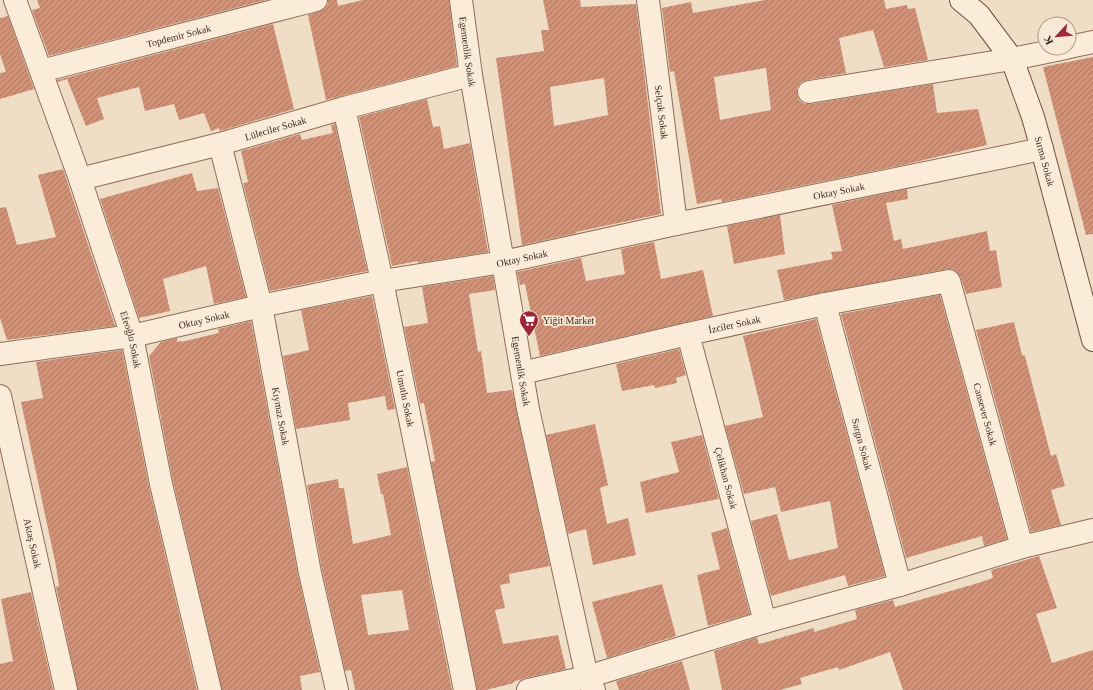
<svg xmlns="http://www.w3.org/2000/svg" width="1093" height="690" viewBox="0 0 1093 690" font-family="Georgia,serif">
<defs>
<pattern id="building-hatch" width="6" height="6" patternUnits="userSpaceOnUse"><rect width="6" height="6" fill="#cf9279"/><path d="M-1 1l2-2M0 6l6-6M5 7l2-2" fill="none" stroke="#a97763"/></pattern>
</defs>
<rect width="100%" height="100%" fill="#f0ddc5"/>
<g fill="url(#building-hatch)" fill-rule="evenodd">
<path d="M 37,0 L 266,0 L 49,56 L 32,10 L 40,8 Z"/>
<path d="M 328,0 L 337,0 L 338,6 L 363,0 L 449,0 L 457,66 L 326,100 L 308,15 L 324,9 L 328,4 Z"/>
<path d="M 543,0 L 580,0 L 581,7 L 636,4 L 661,214 L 576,232 L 577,233 L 522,245 L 496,58 L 544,51 L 541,30 L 549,30 ZM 604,78 L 608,115 L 554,126 L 550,87 Z"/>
<path d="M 765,0 L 884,0 L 886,9 L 907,5 L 908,9 L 915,8 L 928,60 L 884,67 L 873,30 L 839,38 L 846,73 L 807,80 L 801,82 L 797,88 L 797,94 L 799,100 L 804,104 L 811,104 L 933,84 L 937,113 L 978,109 L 987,145 L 903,165 L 722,202 L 721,199 L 697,204 L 674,71 L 670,72 L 662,8 L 691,2 L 693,13 ZM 766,68 L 771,110 L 720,120 L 714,77 Z"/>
<path d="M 8,16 L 34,89 L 0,99 L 0,73 L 6,72 L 0,54 L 0,18 Z"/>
<path d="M 273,24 L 294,109 L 220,131 L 219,128 L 211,131 L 204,113 L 179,120 L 174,104 L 145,111 L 139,87 L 97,98 L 104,119 L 86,126 L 67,79 L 58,82 L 57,80 Z"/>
<path d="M 1093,57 L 1093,234 L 1086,235 L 1043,67 Z"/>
<path d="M 427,99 L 433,127 L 440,126 L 444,149 L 470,143 L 488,252 L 418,263 L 418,261 L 392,266 L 359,117 Z"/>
<path d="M 335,124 L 367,271 L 270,291 L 243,183 L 248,182 L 241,151 L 300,134 L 302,140 L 333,133 L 331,125 Z"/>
<path d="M 63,169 L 115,326 L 7,340 L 0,318 L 0,208 L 6,207 L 17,245 L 56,237 L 38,175 Z"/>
<path d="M 192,173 L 197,191 L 218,188 L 246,297 L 214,304 L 206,266 L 163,279 L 170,311 L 139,318 L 100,199 Z"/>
<path d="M 907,189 L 908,199 L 886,203 L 894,241 L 901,239 L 903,249 L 987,231 L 990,251 L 996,250 L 1002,287 L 966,294 L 961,278 L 958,273 L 953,269 L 947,269 L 784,300 L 777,270 L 833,259 L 831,252 L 842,251 L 832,205 Z"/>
<path d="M 780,215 L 785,254 L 734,264 L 727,226 Z"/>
<path d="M 654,242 L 661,279 L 703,270 L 713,316 L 540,356 L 525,284 L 520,285 L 517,272 L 581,258 L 586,281 L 625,274 L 621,249 Z"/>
<path d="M 493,276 L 495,290 L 469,294 L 478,352 L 481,351 L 487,393 L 512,390 L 550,566 L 509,574 L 510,583 L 500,585 L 505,608 L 495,610 L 503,644 L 558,635 L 566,669 L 525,678 L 513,682 L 514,683 L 486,690 L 477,690 L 431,462 L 435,461 L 424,403 L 420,404 L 404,327 L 428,323 L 422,287 Z"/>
<path d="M 940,295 L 1007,539 L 984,546 L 982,536 L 906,558 L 841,314 Z"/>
<path d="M 372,296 L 395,409 L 387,410 L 385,396 L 348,403 L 350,420 L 296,429 L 283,356 L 309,350 L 301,310 Z"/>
<path d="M 816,319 L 885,576 L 848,586 L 845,575 L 771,596 L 751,521 L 777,514 L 789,560 L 838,548 L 830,501 L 781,512 L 775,487 L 744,494 L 725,426 L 763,417 L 743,336 Z"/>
<path d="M 251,321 L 298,575 L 320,672 L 300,676 L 302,690 L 222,690 L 173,481 L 149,356 L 161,342 L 177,338 L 177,342 L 181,341 L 181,342 L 219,333 L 218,329 Z"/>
<path d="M 1014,322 L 1022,355 L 1025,356 L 1051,456 L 1056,454 L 1065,486 L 1051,490 L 1061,525 L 1031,532 L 976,330 Z"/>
<path d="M 679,349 L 686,375 L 676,378 L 677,383 L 655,388 L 654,385 L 622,391 L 616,364 Z"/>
<path d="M 122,350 L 149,487 L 197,690 L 78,690 L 56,587 L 59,586 L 56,566 L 21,402 L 43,398 L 36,362 Z"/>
<path d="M 595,424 L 608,485 L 600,488 L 607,524 L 628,518 L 636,555 L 593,565 L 586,529 L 568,534 L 546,435 Z"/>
<path d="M 702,435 L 719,499 L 646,513 L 640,482 L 679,472 L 671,442 Z"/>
<path d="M 407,467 L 452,690 L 355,690 L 351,670 L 345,671 L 322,570 L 307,485 L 338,479 L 339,488 L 344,488 L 353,544 L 391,535 L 383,494 L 381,494 L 377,474 ZM 402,590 L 409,630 L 368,635 L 361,595 Z"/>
<path d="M 727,528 L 750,614 L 708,626 L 697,575 L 720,569 L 711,533 Z"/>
<path d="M 1039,556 L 1057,608 L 1036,614 L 1052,663 L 1093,650 L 1093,690 L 903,690 L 890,652 L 839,670 L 838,667 L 800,678 L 802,684 L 780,690 L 722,690 L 714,651 L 757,637 L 759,644 L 814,628 L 814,632 L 857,619 L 855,610 L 893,600 L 895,607 L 975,584 L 993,578 L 991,570 Z"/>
<path d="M 662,584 L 676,636 L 607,658 L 592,602 Z"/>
<path d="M 31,592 L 53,690 L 0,690 L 0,664 L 13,661 L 1,599 Z"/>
<path d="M 682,661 L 690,690 L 619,690 L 616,681 Z"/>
</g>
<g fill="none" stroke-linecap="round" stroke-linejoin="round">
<defs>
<g id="street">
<path id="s1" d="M 15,0 L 80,179 L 132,336 L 161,484 L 210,690"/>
<path id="s2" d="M 461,0 L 471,75 L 528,409 L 587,677 L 594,690"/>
<path id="s3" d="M 648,0 L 676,224"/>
<path d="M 1069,47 L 1093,42"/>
<path id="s4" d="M 41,71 L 316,0"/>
<path d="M 809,92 L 1012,59 L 1066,48"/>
<path id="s5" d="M 344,108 L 382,281 L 465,690"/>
<path id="s6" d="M 220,144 L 261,306 L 310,573 L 337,690"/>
<path id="s7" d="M 80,179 L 220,144 L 344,108 L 471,75"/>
<path id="s8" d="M 825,304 L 900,585"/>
<path id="s9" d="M 688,334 L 765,622"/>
<path id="s10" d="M 0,354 L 132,336 L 261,306 L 382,281 L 503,262 L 676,224 L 1042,149"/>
<path id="s11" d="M 522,373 L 688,334 L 825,304 L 949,281 L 1022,547"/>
<path id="s12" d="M 0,396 L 66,690"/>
<path d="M 528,690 L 587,677 L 765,622 L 900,585 L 1022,547 L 1093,530"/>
</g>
<g id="secondary">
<path id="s13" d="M 961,0 L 979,15 L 1012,59 L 1033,117 L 1042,149 L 1093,340"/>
</g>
</defs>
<use href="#street" stroke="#8c6e5a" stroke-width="24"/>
<use href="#secondary" stroke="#6e4f3d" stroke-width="24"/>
<use href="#street" stroke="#faecd9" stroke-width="22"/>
<use href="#secondary" stroke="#faecd9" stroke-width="22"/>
</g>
<defs>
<symbol id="supermarket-pin" viewBox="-11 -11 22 30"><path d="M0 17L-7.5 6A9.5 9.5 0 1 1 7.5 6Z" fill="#9d2738" stroke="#f7e9d5"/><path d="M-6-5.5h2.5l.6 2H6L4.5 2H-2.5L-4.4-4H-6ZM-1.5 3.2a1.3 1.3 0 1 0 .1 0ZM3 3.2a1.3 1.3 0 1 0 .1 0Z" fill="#fff"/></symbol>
</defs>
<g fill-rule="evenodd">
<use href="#supermarket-pin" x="518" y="309" width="22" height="30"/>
</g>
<g text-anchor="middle" stroke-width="3.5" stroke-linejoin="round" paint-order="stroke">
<g font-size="10" fill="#3b291e" stroke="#f7e9d5">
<text dy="4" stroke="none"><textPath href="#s4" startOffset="142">Topdemir Sokak</textPath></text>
<text dy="4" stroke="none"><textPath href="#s2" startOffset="52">Egemenlik Sokak</textPath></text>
<text dy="4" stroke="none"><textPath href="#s3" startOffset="113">Selçuk Sokak</textPath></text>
<text dy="4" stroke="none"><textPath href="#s7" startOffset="202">Lüleciler Sokak</textPath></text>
<text dy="4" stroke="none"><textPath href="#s13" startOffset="186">Sırma Sokak</textPath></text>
<text dy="4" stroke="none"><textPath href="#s10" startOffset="855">Oktay Sokak</textPath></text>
<text dy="4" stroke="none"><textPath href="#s10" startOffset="531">Oktay Sokak</textPath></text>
<text dy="4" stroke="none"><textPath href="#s10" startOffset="207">Oktay Sokak</textPath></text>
<text dy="4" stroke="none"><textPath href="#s11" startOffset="218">İzciler Sokak</textPath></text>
<text dy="4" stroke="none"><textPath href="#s1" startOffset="359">Efeoğlu Sokak</textPath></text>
<text dy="4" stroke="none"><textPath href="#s2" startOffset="376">Egemenlik Sokak</textPath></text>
<text dy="4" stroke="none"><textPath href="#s5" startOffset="297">Umutlu Sokak</textPath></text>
<text dy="4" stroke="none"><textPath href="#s11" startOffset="575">Cansever Sokak</textPath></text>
<text dy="4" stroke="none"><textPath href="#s6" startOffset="279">Kıymaz Sokak</textPath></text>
<text dy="4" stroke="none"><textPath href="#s8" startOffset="145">Sargın Sokak</textPath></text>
<text dy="4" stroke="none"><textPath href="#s9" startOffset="149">Çelikhan Sokak</textPath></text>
<text dy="4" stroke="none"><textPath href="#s12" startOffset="151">Aktaş Sokak</textPath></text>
</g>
<g font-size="10" fill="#3b291e" stroke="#f7e9d5" text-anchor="start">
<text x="543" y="324">Yiğit Market</text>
</g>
</g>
<g transform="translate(1057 36) rotate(244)"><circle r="19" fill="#f7e9d5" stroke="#ac9c8c"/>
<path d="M0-3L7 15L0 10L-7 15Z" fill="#9d2738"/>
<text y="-6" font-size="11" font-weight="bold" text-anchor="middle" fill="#3b291e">K</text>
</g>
</svg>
